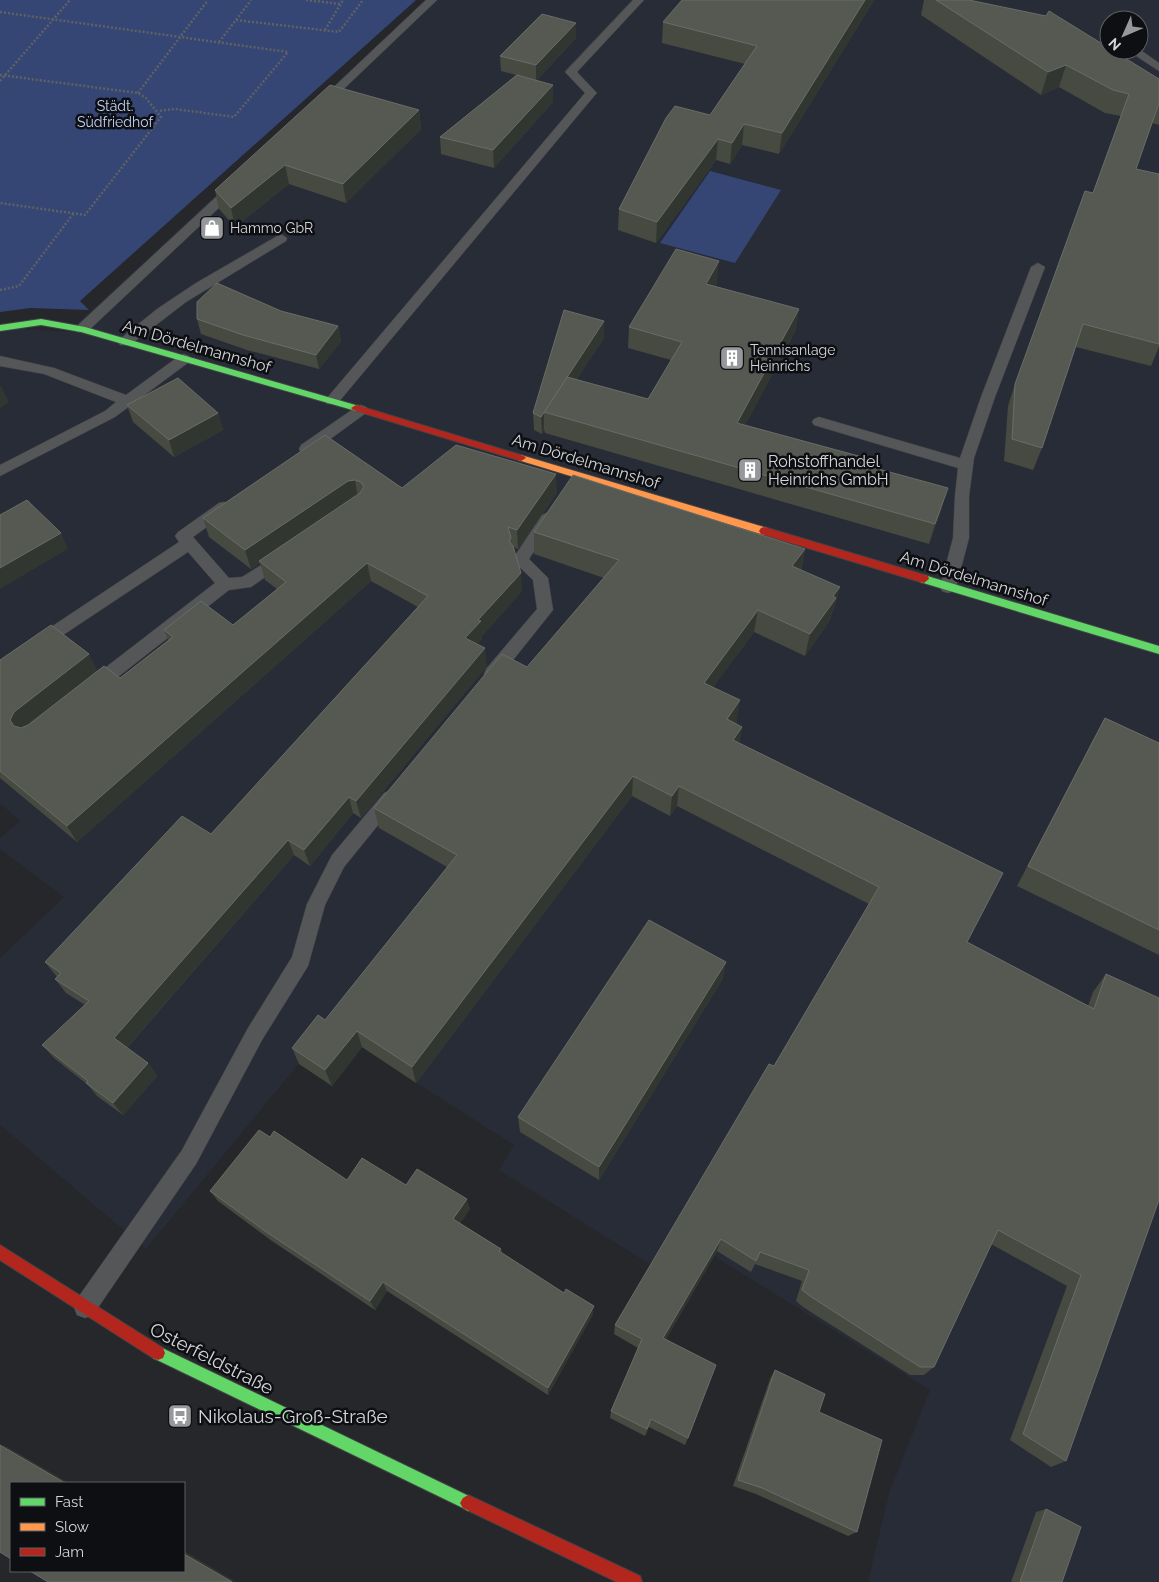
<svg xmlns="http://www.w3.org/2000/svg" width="1159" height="1582" viewBox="0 0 1159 1582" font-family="Raleway,sans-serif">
<rect width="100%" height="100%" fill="#25272a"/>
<path fill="#282c37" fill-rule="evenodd" d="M 426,0 L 1159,0 L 1159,1582 L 868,1582 L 889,1493 L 930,1390 L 672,1230 L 651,1265 L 499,1170 L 514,1145 L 329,1027 L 146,1249 L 0,1125 L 0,958 L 64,897 L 0,849 L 0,838 L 21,821 L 0,804 L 0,331 L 16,328 L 68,332 ZM 1109,20 L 1139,20 L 1139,50 L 1109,50 Z"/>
<g fill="#354675">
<path d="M 0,0 L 416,0 L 80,301 L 89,310 L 30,308 L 0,312 Z"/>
<path d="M 710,171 L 781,190 L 735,263 L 660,243 Z"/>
</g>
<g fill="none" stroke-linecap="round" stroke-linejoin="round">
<defs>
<g id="lane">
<path d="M 426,0 L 437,0 L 327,105 L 319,105 L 317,103 L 319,101 Z"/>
<path d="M 633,0 L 644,0 L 577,72 L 595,91 L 597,93 L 595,95 L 337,404 L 327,404 L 325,401 L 327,398 L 585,93 L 565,72 Z"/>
<path d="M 1109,29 L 1109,37 L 1101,32 L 1103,30 Z"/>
<path d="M 1139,49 L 1159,63 L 1159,71 L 1127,50 Z"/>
<path d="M 235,182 L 239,183 L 241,186 L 239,189 L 87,332 L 77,332 L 75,329 L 77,326 L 231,183 Z"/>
<path d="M 281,234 L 287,238 L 286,241 L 186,302 L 130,345 L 120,345 L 118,342 L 120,339 L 157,309 L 196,283 Z"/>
<path d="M 1038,263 L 1045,267 L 995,397 L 974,458 L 969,496 L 969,538 L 956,587 L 954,591 L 948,593 L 942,591 L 940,587 L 953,538 L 955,496 L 958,468 L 814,425 L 812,422 L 814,419 L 819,417 L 960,458 L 981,397 L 1031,267 Z"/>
<path d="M 184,354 L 189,356 L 191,359 L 189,362 L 115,417 L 0,476 L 0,465 L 105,411 L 116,402 L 44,374 L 0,366 L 0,356 L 54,368 L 126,395 L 179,356 Z"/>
<path d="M 361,405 L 366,407 L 368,410 L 366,413 L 311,453 L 301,453 L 299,449 L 301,445 L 356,407 Z"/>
<path d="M 224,502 L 229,503 L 232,507 L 229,511 L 193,537 L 229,578 L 242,577 L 282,552 L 287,554 L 290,558 L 287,562 L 251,587 L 229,590 L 100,691 L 94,693 L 88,691 L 86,686 L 88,681 L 215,583 L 188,552 L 45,647 L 39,649 L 33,647 L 31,643 L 33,639 L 179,542 L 175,536 L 178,532 L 219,503 Z"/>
<path d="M 547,513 L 552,515 L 555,519 L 529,559 L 548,578 L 553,610 L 498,679 L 492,681 L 486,679 L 484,674 L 486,669 L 537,609 L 533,580 L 512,560 L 542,515 Z"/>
<path d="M 390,791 L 396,793 L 399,798 L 396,803 L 344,867 L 325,905 L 308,966 L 262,1040 L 196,1164 L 93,1315 L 85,1318 L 77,1315 L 74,1307 L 77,1299 L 182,1150 L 248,1028 L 292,957 L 307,904 L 332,855 L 384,793 Z"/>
</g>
<g id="fast">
<path d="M 41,319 L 85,327 L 359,406 L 361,408 L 356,411 L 81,332 L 41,325 L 0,331 L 0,325 Z"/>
<path d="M 924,575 L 1159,646 L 1159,654 L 920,582 L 919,579 L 920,576 Z"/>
<path d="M 158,1346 L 473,1498 L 476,1503 L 473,1508 L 468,1511 L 463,1508 L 153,1358 L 151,1353 L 153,1348 Z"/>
</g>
<path id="slow" d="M 521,455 L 767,528 L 769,531 L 764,535 L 518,460 L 518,456 Z"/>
<g id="jam">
<path d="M 356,405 L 524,456 L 526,458 L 521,461 L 353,410 L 351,408 Z"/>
<path d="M 764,527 L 928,576 L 929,579 L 924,583 L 761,534 L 759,531 L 761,528 Z"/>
<path d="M 0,1245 L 163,1348 L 165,1353 L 163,1358 L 158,1360 L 153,1358 L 0,1260 Z"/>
<path d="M 468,1495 L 640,1576 L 642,1582 L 617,1582 L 463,1508 L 460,1503 L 463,1498 Z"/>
</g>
</defs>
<use href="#lane" stroke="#424345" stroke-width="1"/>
<use href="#fast" stroke="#424345" stroke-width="2"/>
<use href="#slow" stroke="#424345" stroke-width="2"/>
<use href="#jam" stroke="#424345" stroke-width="2"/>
<g stroke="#606163" stroke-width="2.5" stroke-dasharray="2 2" stroke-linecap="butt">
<path d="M 306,0 L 341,4"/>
<path d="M 0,12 L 288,52 L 234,117 L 175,109 L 158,111"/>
<path d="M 236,20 L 251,0"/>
<path d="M 325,30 L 343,0"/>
<path d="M 219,42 L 236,20 L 339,32 L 363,0"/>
<path d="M 0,75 L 138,93 L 146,98 L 161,117 L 85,215 L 0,203"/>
<path d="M 0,81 L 70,0"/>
<path d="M 138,93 L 208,0"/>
<path d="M 0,290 L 19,286 L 73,214"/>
</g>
<use href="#lane" fill="#555657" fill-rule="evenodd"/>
<use href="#fast" fill="#63d668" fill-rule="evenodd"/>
<use href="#slow" fill="#ff974d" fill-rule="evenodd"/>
<use href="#jam" fill="#b3261e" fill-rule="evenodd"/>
</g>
<g fill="#464a41">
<path d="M 682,0 L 874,0 L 873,2 L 779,154 L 742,145 L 730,164 L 716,160 L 656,243 L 618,230 L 619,209 L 710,115 L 745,64 L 662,43 L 663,22 Z"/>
<path d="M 924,0 L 969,0 L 1159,79 L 1159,125 L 1152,123 L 1136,169 L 1159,174 L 1159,347 L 1151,366 L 1076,347 L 1042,448 L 1033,470 L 1004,461 L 1008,406 L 1015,384 L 1093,193 L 1121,116 L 1105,113 L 1059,87 L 1041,95 L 921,15 Z"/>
<path d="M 576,23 L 576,38 L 536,81 L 553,102 L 494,168 L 441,154 L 440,137 L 516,75 L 501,71 L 500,56 Z"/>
<path d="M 419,110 L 421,129 L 346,203 L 289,184 L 235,227 L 219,209 L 215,190 Z"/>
<path d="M 717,282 L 715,286 L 796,330 L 745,425 L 866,458 L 864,465 L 942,508 L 929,544 L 545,433 L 544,429 L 542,434 L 534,430 L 533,413 L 604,338 L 576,380 L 648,399 L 671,360 L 628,348 L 629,327 Z"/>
<path d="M 281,311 L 338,326 L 341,341 L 319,369 L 247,350 L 201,334 L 197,319 Z"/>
<path d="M 127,405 L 218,413 L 223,430 L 174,457 L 133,422 Z"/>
<path d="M 325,435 L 402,488 L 557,493 L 518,549 L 514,547 L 522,591 L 482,636 L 482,639 L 477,644 L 487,666 L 361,818 L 353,813 L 310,866 L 294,855 L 127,1048 L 148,1063 L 157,1076 L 123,1115 L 97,1096 L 88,1085 L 54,1058 L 42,1045 L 85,1005 L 66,993 L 55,979 L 57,977 L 45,962 L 211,834 L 418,607 L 371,581 L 77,842 L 0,778 L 0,660 L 97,671 L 120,678 L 168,640 L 164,630 L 233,625 L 277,589 L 265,580 L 260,563 L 251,569 L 209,537 L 203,518 Z"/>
<path d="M 534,532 L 805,549 L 801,570 L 834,610 L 832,612 L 830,620 L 805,656 L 754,632 L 713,687 L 737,722 L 735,724 L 742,727 L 739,743 L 967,942 L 1088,1006 L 1093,992 L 1106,974 L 1066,1461 L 1051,1467 L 1010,1440 L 1067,1286 L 991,1244 L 934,1367 L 924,1375 L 910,1375 L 803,1307 L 796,1301 L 802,1281 L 755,1264 L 751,1272 L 717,1251 L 666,1339 L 688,1438 L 685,1445 L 649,1427 L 645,1436 L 610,1418 L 611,1411 L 638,1348 L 614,1334 L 615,1325 L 774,1066 L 869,904 L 677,806 L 670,816 L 632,796 L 416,1083 L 362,1047 L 332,1086 L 299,1064 L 292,1048 L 325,1020 L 447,867 L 379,828 L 374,808 L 527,667 L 604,578 L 534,554 Z"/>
<path d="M 1105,718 L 1159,743 L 1159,955 L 1017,886 L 1093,740 Z"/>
<path d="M 726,962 L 722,980 L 599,1180 L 520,1132 L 518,1117 Z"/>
<path d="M 270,1137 L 347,1180 L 406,1185 L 470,1209 L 460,1223 L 501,1249 L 502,1253 L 593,1314 L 548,1395 L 387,1291 L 375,1310 L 272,1241 L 218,1201 L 210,1191 Z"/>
<path d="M 775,1370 L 819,1412 L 857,1532 L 848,1536 L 756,1494 L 733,1486 L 770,1379 Z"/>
<path d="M 1046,1509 L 1062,1582 L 1011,1582 L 1036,1512 Z"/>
</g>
<g fill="#323631">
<path d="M 865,0 L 874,0 L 873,2 L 779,154 L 782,133 Z"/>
<path d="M 576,23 L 576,38 L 536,81 L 536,65 Z"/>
<path d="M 1066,65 L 1059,87 L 1041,95 L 1048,72 Z"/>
<path d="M 553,85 L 553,102 L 494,168 L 493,150 Z"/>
<path d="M 419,110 L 421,129 L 346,203 L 343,184 Z"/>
<path d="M 744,124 L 742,145 L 730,164 L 732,143 Z"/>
<path d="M 718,139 L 716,160 L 656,243 L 657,222 Z"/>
<path d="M 285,165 L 289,184 L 235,227 L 231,208 Z"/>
<path d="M 719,261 L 717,282 L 704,304 L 706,284 Z"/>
<path d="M 799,309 L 796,330 L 735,444 L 737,423 Z"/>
<path d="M 604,321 L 604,338 L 554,415 L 544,412 Z"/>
<path d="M 338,326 L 341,341 L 319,369 L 316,355 Z"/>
<path d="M 0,386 L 1,386 L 9,402 L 0,409 Z"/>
<path d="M 544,412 L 544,429 L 542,434 L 541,417 Z"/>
<path d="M 218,413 L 223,430 L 174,457 L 169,440 Z"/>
<path d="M 556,474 L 557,493 L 518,549 L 517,530 Z"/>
<path d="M 355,480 L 358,499 L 259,561 L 260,563 L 251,569 L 245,550 L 348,481 Z"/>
<path d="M 948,488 L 942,508 L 929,544 L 935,524 Z"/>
<path d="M 61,533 L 68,549 L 0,589 L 0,568 Z"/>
<path d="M 805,549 L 800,572 L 792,566 Z"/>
<path d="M 367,563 L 371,581 L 77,842 L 67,826 Z"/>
<path d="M 521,573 L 522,591 L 482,636 L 482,639 L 467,656 L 465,638 L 478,620 Z"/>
<path d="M 840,587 L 834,610 L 832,612 L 830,620 L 805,656 L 810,634 L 833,596 Z"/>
<path d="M 758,610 L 754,632 L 701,704 L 704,683 Z"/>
<path d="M 485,648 L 487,666 L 361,818 L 356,801 Z"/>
<path d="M 89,654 L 98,672 L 20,737 L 10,720 L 14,712 Z"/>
<path d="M 740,700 L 737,722 L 724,740 L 727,719 Z"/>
<path d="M 742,727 L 738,748 L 733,740 Z"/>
<path d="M 633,776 L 632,796 L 416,1083 L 412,1067 Z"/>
<path d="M 679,786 L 677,806 L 670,816 L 672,796 Z"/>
<path d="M 349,797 L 353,813 L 310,866 L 304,850 Z"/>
<path d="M 288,840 L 294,855 L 124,1051 L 114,1038 Z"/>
<path d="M 726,962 L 722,980 L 599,1180 L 599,1167 Z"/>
<path d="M 357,1031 L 362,1047 L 332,1086 L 325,1070 Z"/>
<path d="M 148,1063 L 157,1076 L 123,1115 L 113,1103 Z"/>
<path d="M 467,1199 L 470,1209 L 456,1229 L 453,1219 Z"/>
<path d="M 721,1239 L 717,1251 L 661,1348 L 663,1338 Z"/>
<path d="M 383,1282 L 387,1291 L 375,1310 L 370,1301 Z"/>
<path d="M 594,1306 L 593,1314 L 548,1395 L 548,1388 Z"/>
<path d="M 0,1444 L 9,1448 L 69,1483 L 65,1483 Z"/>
<path d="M 184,1551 L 236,1582 L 232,1582 L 184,1554 Z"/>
</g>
<g fill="#555952" stroke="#696d67">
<path d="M 682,0 L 865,0 L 782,133 L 744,124 L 732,143 L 718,139 L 657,222 L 619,209 L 666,118 L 675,106 L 710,115 L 757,46 L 663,22 Z"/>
<path d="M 936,0 L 969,0 L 1046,16 L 1049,11 L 1109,48 L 1109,50 L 1112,50 L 1159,79 L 1159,103 L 1136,169 L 1159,174 L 1159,344 L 1083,324 L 1042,448 L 1012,439 L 1015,384 L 1085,191 L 1093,193 L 1129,94 L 1113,90 L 1066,65 L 1048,72 Z"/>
<path d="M 542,14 L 576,23 L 536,65 L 500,56 Z"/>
<path d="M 517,75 L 553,85 L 493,150 L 440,137 Z"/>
<path d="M 330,85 L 419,110 L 343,184 L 285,165 L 231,208 L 215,190 Z"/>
<path d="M 676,249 L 719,261 L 706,284 L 799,309 L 737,423 L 866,458 L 864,465 L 948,488 L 935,524 L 544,412 L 567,377 L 648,399 L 682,342 L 629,327 Z"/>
<path d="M 217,283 L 281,311 L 338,326 L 316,355 L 243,335 L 197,319 L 197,302 Z"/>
<path d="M 564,310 L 604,321 L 541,417 L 533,413 Z"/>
<path d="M 178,378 L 218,413 L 169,440 L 127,405 Z"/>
<path d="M 325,435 L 402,488 L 456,445 L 556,474 L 517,530 L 508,527 L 511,538 L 509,541 L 513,546 L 521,573 L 478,620 L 481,621 L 465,638 L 485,648 L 356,801 L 349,797 L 304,850 L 288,840 L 114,1038 L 148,1063 L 113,1103 L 86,1083 L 88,1081 L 42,1045 L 89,1001 L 55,979 L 61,973 L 45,962 L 182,816 L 211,834 L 428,596 L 367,563 L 67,826 L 0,771 L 0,660 L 51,625 L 89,654 L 14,712 L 10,720 L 14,726 L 21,728 L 28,725 L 104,666 L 120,678 L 173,637 L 164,630 L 201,601 L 233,625 L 286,582 L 259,561 L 360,493 L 364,487 L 361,482 L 355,480 L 348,481 L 245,550 L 203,518 Z"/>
<path d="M 573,475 L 805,549 L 792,566 L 840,587 L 833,596 L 836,598 L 810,634 L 758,610 L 704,683 L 740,700 L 727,719 L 742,727 L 733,740 L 1003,873 L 967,942 L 1094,1009 L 1106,974 L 1159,998 L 1159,1200 L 1066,1461 L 1023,1434 L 1081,1275 L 998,1230 L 934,1367 L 920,1367 L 810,1296 L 802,1290 L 809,1270 L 760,1252 L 756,1261 L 721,1239 L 663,1338 L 716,1365 L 688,1438 L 651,1419 L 647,1429 L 611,1411 L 642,1339 L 615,1325 L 769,1064 L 774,1066 L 879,887 L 679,786 L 672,796 L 633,776 L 412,1067 L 357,1031 L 325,1070 L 292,1048 L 318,1015 L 325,1020 L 457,855 L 374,808 L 502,654 L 527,667 L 619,560 L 534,532 Z"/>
<path d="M 27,500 L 61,533 L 0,568 L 0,515 Z"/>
<path d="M 1105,718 L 1159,743 L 1159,930 L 1028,866 Z"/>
<path d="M 649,920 L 726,962 L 599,1167 L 518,1117 Z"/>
<path d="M 259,1130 L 270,1137 L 274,1131 L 347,1180 L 362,1158 L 406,1185 L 417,1169 L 467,1199 L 453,1219 L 501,1249 L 499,1251 L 564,1293 L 566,1289 L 594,1306 L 548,1388 L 383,1282 L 370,1301 L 265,1231 L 210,1191 Z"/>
<path d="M 775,1370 L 825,1394 L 819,1412 L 882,1440 L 857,1532 L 762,1488 L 738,1480 Z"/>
<path d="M 0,1445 L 65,1483 L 11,1483 L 11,1559 L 0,1552 Z"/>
<path d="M 1046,1509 L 1081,1527 L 1062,1582 L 1020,1582 Z"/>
<path d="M 184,1554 L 232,1582 L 48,1582 L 30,1571 L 184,1571 Z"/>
</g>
<defs>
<symbol id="shop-square" viewBox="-11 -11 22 22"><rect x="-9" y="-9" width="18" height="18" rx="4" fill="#96989c" stroke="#0e0f12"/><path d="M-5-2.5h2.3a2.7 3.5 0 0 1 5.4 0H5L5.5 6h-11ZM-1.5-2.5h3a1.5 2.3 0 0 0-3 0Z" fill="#fff"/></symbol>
<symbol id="building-square" viewBox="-11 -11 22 22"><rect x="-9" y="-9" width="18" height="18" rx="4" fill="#96989c" stroke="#0e0f12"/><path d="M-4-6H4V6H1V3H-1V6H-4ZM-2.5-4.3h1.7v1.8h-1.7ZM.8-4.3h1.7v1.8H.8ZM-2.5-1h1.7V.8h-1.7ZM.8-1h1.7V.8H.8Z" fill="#fff"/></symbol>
<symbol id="bus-square" viewBox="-11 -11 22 22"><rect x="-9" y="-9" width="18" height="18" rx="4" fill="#96989c" stroke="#0e0f12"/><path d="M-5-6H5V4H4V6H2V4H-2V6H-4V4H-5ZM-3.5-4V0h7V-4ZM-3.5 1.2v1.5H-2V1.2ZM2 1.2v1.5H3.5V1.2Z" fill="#fff"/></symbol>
</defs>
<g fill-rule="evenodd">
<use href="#shop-square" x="198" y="214" width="28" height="28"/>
<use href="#building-square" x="718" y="344" width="28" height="28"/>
<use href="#building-square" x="736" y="456" width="28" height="28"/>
<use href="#bus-square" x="166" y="1402" width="28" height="28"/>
</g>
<g text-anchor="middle" stroke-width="5" stroke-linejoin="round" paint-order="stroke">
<g font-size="14" fill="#c0d1f8" stroke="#0e0f12">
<text x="115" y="111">Städt.<tspan x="115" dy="16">Südfriedhof</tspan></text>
</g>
<g font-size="14" fill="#d3d5da" stroke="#0e0f12" text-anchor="start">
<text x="230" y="233">Hammo GbR</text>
<text x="750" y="355">Tennisanlage<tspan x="750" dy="16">Heinrichs</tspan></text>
</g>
<g font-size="16" fill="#d3d5da" stroke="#0e0f12">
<text transform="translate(197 346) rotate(16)" y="6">Am Dördelmannshof</text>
<text transform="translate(586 461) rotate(17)" y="6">Am Dördelmannshof</text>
<text transform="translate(974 578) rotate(17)" y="6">Am Dördelmannshof</text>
</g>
<g font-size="16" fill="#d3d5da" stroke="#0e0f12" text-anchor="start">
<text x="768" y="467">Rohstoffhandel<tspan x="768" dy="18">Heinrichs GmbH</tspan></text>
</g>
<g font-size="19" fill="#d3d5da" stroke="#0e0f12">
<text transform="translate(212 1358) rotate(27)" y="7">Osterfeldstraße</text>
</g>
<g font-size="19" fill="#d3d5da" stroke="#0e0f12" text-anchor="start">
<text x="198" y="1423">Nikolaus-Groß-Straße</text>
</g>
</g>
<rect x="10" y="1482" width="175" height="90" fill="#0e0f12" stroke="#5d5e62"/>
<rect x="20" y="1498" width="25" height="8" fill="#63d668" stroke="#5d5e62"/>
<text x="55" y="1507" font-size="15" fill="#d3d5da">Fast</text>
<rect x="20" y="1523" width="25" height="8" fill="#ff974d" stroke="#5d5e62"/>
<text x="55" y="1532" font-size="15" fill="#d3d5da">Slow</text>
<rect x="20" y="1548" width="25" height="8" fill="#b3261e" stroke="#5d5e62"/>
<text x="55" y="1557" font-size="15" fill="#d3d5da">Jam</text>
<g transform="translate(1124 35) rotate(225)"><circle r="24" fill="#0e0f12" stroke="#5d5e62"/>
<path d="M0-4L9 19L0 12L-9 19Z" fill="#96989c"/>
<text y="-8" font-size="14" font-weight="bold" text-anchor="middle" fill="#d3d5da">N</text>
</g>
</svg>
